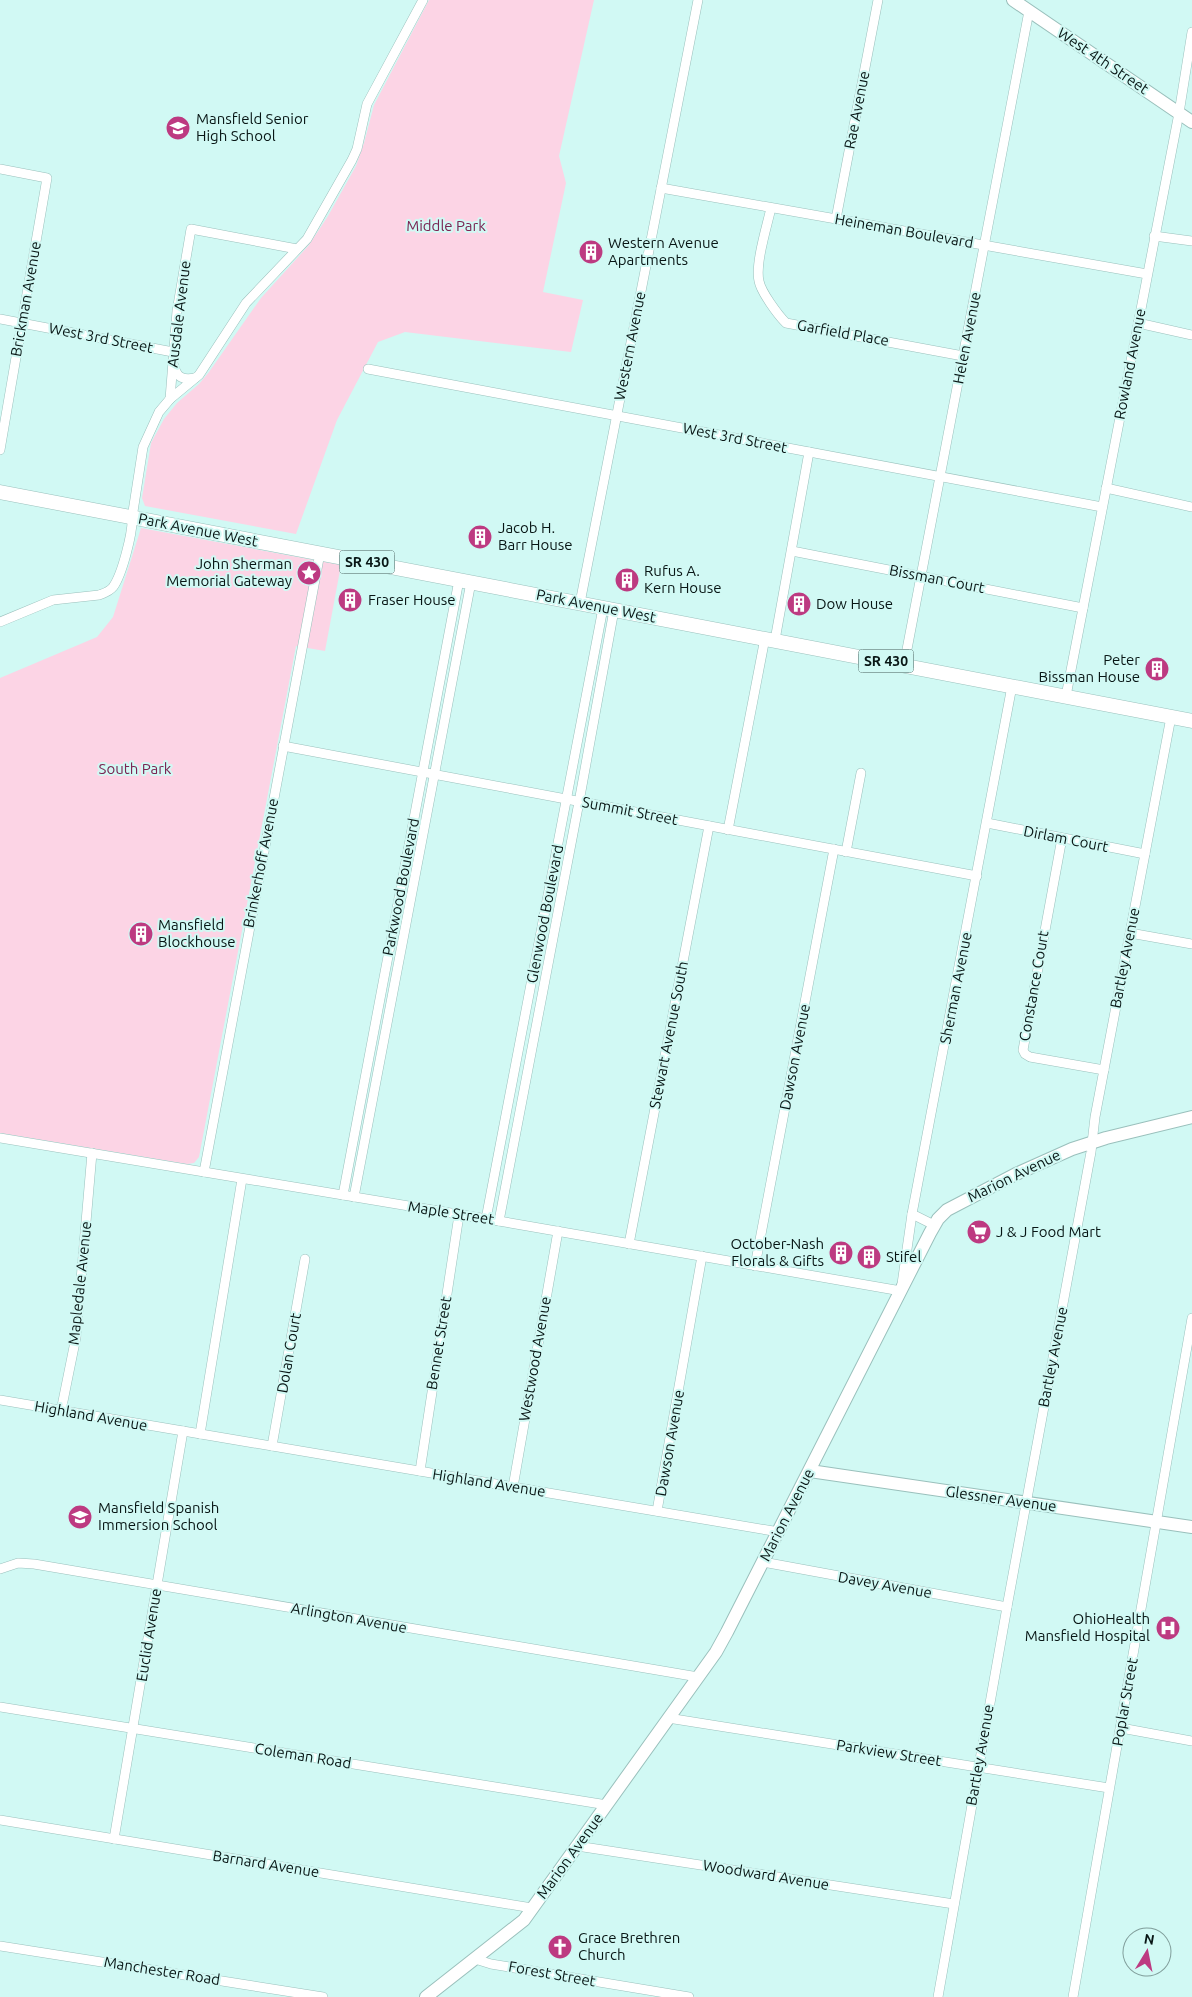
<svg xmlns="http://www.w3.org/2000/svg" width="1192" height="1997" viewBox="0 0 1192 1997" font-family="Ubuntu,sans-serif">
<rect width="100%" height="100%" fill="#d1f9f4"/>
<g fill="#fcd4e5">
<path d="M 429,0 L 594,0 L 559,156 L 566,183 L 543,292 L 583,300 L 571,352 L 405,332 L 378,342 L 337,420 L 296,534 L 145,506 L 142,498 L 151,443 L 164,419 L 177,403 L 199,384 L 209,372 L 261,298 L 309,245 L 328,216 L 356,166 L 364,143 L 374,105 Z"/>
<path d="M 141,528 L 341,565 L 325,651 L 296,646 L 199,1157 L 194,1163 L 187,1164 L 0,1133 L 0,678 L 97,637 L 113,617 Z"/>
</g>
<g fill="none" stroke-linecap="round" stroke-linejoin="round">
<defs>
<g id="street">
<path d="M 0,169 L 47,178 L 0,450"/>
<path d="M 661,188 L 1147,274"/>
<path d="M 771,208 C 767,226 755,264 759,281 C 761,292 778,315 786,323 L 963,356"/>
<path d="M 836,219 L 878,0"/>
<path d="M 1154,236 L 1192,241"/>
<path d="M 0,319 L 173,352"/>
<path d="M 1138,323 L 1192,335"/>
<path d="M 174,366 C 177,378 183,380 195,378"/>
<path d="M 368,369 L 1102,507"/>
<path d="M 170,399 L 177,311 L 191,229 L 297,249"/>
<path d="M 1106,488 L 1192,507"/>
<path d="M 792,551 L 1083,608"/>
<path d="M 580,603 L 698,0"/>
<path d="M 0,622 L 53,600 L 99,595 C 104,593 109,592 113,587 C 122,575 133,532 132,518 L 143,447 L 159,412 L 170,399 L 199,375 L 246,303 L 307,239 L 352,160 L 357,149 L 367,104 L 423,0"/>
<path d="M 775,640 L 809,452"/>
<path d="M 904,665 L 1029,11"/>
<path d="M 1066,696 L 1179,113 L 1192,32"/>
<path d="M 283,746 L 977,876"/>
<path d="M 987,823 L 1145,854"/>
<path d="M 728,830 L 765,638"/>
<path d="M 1062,838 L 1023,1050 L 1025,1054 L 1030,1057 L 1104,1070"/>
<path d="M 846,852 L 861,773"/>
<path d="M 1130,933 L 1192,944"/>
<path d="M 0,1138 L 499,1221 L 901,1291 L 912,1214 L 1012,686"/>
<path d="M 204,1172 L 320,553"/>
<path d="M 343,1195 L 459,580"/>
<path d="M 354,1197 L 471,582"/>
<path d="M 912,1214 L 934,1225"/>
<path d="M 486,1219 L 603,608"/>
<path d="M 499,1221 L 579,802 L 614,610"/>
<path d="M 629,1244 L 709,826"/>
<path d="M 755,1266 L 834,849"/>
<path d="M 0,1400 L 779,1532"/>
<path d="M 61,1411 L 76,1337 L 92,1153"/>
<path d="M 200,1434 L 242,1179"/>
<path d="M 272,1446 L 305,1259"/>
<path d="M 420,1471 L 459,1215"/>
<path d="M 513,1487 L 558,1231"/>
<path d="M 657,1511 L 702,1256"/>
<path d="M 763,1562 L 1007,1607"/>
<path d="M 0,1569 L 18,1563 L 34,1564 L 698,1677"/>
<path d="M 0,1707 L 607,1805"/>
<path d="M 668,1718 L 1109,1788"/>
<path d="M 1121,1728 L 1192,1741"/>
<path d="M 0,1820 L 532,1908"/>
<path d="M 114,1839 L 183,1431"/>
<path d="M 577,1846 L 954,1904"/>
<path d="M 0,1946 L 323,1997"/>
<path d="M 475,1959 L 491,1964 L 689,1997"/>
<path d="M 938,1997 L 1007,1607 L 1091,1152 L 1095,1117 L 1171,717"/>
<path d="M 1073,1997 L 1192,1318"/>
</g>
<g id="secondary">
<path d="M 1013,0 L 1192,122"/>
<path d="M 810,1471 L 1192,1527"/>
<path d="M 426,1997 L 524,1920 L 716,1652 L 727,1632 L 930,1233 L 938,1219 L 947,1210 L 1016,1174 L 1072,1149 L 1106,1138 L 1192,1117"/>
</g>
<path id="primary" d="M 0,492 L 1192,721"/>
</defs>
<use href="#street" stroke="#9ac0bc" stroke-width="10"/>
<use href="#secondary" stroke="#9ac0bc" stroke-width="14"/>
<use href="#primary" stroke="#9ac0bc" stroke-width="15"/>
<use href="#street" stroke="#fff" stroke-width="9"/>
<use href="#secondary" stroke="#fff" stroke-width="12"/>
<use href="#primary" stroke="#fff" stroke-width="14"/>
</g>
<defs>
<symbol id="school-disc" viewBox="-11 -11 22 22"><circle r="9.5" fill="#bd3a81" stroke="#d1f9f4"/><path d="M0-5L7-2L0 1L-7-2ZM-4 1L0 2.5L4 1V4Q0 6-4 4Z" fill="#fff"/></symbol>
<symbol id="building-disc" viewBox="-11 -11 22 22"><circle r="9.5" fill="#bd3a81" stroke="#d1f9f4"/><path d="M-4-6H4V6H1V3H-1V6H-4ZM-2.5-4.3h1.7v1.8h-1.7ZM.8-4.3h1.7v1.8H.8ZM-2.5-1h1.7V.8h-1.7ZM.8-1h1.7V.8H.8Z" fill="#fff"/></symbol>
<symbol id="sight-disc" viewBox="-11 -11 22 22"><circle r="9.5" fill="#bd3a81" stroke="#d1f9f4"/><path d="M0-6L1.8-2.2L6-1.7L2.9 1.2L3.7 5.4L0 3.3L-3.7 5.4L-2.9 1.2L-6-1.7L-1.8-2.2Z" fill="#fff"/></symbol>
<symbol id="supermarket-disc" viewBox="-11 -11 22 22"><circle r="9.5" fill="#bd3a81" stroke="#d1f9f4"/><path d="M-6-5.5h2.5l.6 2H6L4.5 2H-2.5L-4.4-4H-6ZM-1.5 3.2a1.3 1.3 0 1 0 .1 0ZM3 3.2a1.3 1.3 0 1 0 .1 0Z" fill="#fff"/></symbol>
<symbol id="hospital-disc" viewBox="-11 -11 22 22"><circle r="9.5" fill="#bd3a81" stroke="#d1f9f4"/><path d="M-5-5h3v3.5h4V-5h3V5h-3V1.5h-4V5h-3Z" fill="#fff"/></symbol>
<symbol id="church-disc" viewBox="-11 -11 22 22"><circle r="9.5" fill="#bd3a81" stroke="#d1f9f4"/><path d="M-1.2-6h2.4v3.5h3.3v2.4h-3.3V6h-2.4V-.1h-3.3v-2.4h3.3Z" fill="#fff"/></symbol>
</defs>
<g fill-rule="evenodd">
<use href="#school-disc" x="164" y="114" width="28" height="28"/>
<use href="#building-disc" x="577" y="238" width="28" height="28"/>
<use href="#building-disc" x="466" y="523" width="28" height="28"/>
<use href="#sight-disc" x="295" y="559" width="28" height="28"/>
<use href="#building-disc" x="613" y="566" width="28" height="28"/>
<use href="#building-disc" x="336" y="586" width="28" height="28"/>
<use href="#building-disc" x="785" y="590" width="28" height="28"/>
<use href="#building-disc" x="1143" y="655" width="28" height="28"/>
<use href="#building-disc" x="127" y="920" width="28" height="28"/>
<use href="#supermarket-disc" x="965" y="1218" width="28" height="28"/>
<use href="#building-disc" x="827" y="1239" width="28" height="28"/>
<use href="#building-disc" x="855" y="1243" width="28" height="28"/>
<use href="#school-disc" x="66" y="1503" width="28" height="28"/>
<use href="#hospital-disc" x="1154" y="1614" width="28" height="28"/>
<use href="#church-disc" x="546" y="1933" width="28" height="28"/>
</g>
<g text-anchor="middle" stroke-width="4" stroke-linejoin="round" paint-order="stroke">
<g fill="#d1f9f4" stroke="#445a58" stroke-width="1">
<rect x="339.5" y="550.5" width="55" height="23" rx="4"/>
<rect x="858.5" y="649.5" width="55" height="23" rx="4"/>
</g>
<g font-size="14" font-weight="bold" fill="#081615">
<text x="367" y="567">SR 430</text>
<text x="886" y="666">SR 430</text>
</g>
<g font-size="15" fill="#081615" stroke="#d1f9f4">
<text transform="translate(1103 61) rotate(34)" y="5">West 4th Street</text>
<text transform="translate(857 110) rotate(-79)" y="5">Rae Avenue</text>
<text transform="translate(904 231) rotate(10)" y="5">Heineman Boulevard</text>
<text transform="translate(26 299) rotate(-80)" y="5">Brickman Avenue</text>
<text transform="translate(179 314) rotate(-83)" y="5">Ausdale Avenue</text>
<text transform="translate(843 333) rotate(10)" y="5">Garfield Place</text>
<text transform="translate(101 338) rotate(11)" y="5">West 3rd Street</text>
<text transform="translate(967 338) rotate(-79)" y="5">Helen Avenue</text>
<text transform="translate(630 346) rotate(-79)" y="5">Western Avenue</text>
<text transform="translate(1130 364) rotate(-79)" y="5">Rowland Avenue</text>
<text transform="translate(735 438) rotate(11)" y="5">West 3rd Street</text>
<text transform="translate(198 530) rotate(11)" y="5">Park Avenue West</text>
<text transform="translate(937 579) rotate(11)" y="5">Bissman Court</text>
<text transform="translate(596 606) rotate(11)" y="5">Park Avenue West</text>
<text transform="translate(630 811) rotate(11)" y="5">Summit Street</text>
<text transform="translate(1066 839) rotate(11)" y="5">Dirlam Court</text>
<text transform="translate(261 863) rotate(-79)" y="5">Brinkerhoff Avenue</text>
<text transform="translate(401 887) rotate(-79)" y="5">Parkwood Boulevard</text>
<text transform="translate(545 914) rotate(-79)" y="5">Glenwood Boulevard</text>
<text transform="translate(1125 958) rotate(-79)" y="5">Bartley Avenue</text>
<text transform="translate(1034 986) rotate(-80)" y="5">Constance Court</text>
<text transform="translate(956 988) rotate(-79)" y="5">Sherman Avenue</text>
<text transform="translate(669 1035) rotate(-79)" y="5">Stewart Avenue South</text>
<text transform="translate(795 1057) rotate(-79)" y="5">Dawson Avenue</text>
<text transform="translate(1014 1176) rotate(-26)" y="5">Marion Avenue</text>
<text transform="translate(451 1213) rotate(9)" y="5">Maple Street</text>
<text transform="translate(80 1283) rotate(-84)" y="5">Mapledale Avenue</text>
<text transform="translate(439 1343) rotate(-81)" y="5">Bennet Street</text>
<text transform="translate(289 1353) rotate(-80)" y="5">Dolan Court</text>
<text transform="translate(1053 1357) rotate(-79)" y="5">Bartley Avenue</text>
<text transform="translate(535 1359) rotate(-80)" y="5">Westwood Avenue</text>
<text transform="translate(91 1416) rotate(10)" y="5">Highland Avenue</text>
<text transform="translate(670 1443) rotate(-80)" y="5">Dawson Avenue</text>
<text transform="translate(489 1483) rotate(9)" y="5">Highland Avenue</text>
<text transform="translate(1001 1499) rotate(8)" y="5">Glessner Avenue</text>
<text transform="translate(787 1515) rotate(-63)" y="5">Marion Avenue</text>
<text transform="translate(885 1585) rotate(10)" y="5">Davey Avenue</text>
<text transform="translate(349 1618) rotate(10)" y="5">Arlington Avenue</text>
<text transform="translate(149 1635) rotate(-81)" y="5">Euclid Avenue</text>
<text transform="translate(1125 1702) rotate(-80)" y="5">Poplar Street</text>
<text transform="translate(889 1753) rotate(9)" y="5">Parkview Street</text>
<text transform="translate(980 1755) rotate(-80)" y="5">Bartley Avenue</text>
<text transform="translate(303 1756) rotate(9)" y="5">Coleman Road</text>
<text transform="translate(570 1856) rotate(-54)" y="5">Marion Avenue</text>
<text transform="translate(266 1864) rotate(9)" y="5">Barnard Avenue</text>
<text transform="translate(766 1875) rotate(9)" y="5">Woodward Avenue</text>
<text transform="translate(162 1971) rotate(9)" y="5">Manchester Road</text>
<text transform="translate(552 1974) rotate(10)" y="5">Forest Street</text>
</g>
<g font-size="15" fill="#081615" stroke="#d1f9f4" text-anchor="start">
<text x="196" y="124">Mansfield Senior<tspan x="196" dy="17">High School</tspan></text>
<text x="608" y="248">Western Avenue<tspan x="608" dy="17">Apartments</tspan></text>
<text x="498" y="533">Jacob H.<tspan x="498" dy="17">Barr House</tspan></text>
<text x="292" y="569" text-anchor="end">John Sherman<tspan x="292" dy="17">Memorial Gateway</tspan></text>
<text x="644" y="576">Rufus A.<tspan x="644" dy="17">Kern House</tspan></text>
<text x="368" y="605">Fraser House</text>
<text x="816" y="609">Dow House</text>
<text x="1140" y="665" text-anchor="end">Peter<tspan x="1140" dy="17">Bissman House</tspan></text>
<text x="158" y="930">Mansfield<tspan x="158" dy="17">Blockhouse</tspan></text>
<text x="996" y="1237">J &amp; J Food Mart</text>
<text x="824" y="1249" text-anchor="end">October-Nash<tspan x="824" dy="17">Florals &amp; Gifts</tspan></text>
<text x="886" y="1262">Stifel</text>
<text x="98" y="1513">Mansfield Spanish<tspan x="98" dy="17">Immersion School</tspan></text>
<text x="1150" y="1624" text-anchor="end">OhioHealth<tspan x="1150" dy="17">Mansfield Hospital</tspan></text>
<text x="578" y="1943">Grace Brethren<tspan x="578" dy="17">Church</tspan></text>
</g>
<g font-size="15" fill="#7a2452" stroke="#d1f9f4">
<text x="446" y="231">Middle Park</text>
<text x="135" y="774">South Park</text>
</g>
</g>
<g transform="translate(1147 1952) rotate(10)"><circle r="24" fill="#d1f9f4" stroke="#819e9b"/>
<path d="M0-4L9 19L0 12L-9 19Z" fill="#bd3a81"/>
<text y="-8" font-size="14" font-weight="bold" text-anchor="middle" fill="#081615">N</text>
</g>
</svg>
